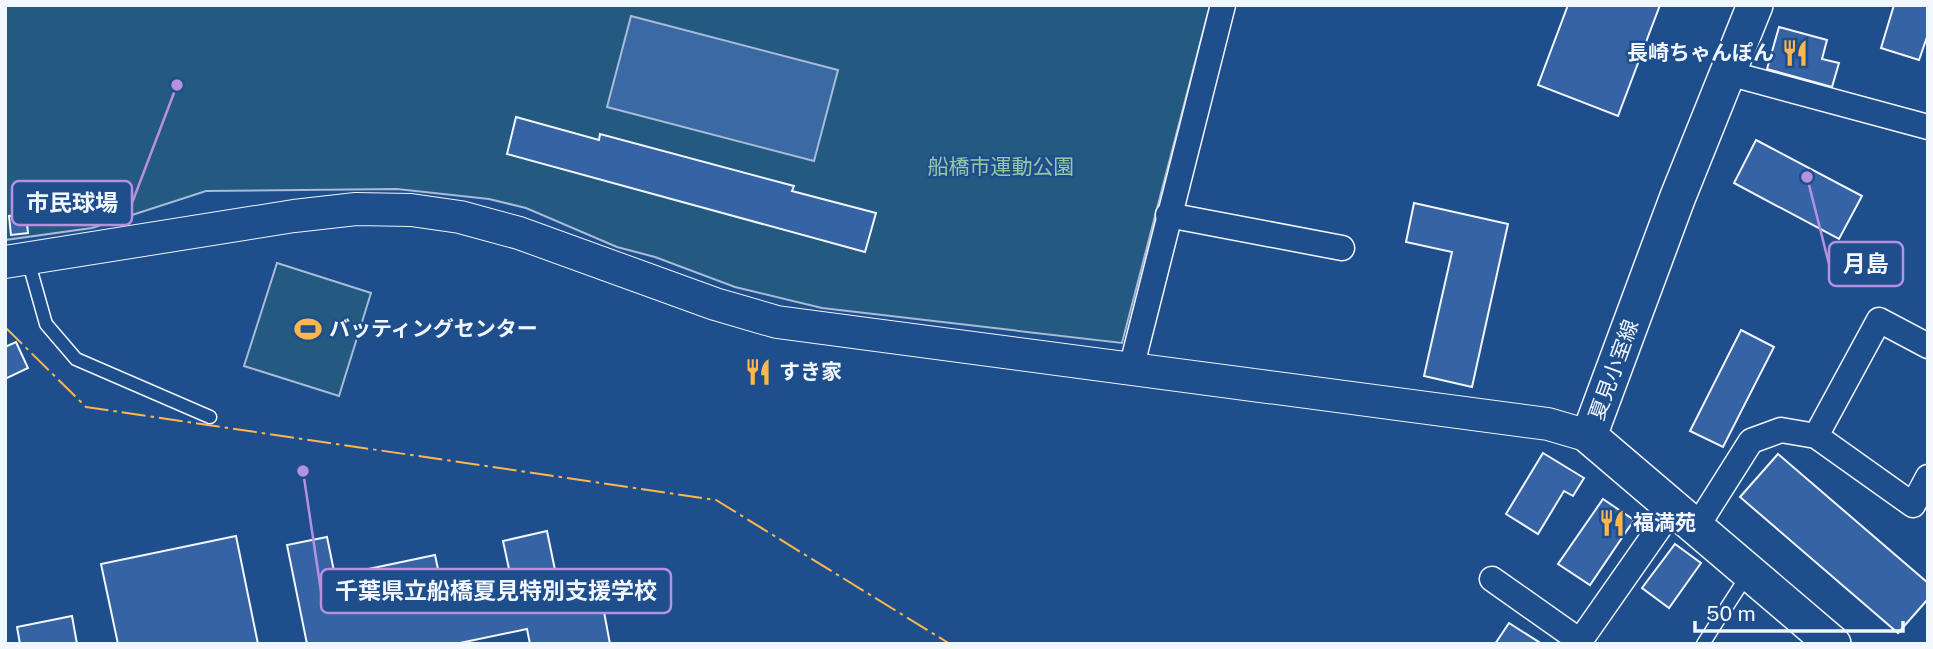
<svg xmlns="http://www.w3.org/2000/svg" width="1933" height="649" viewBox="0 0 1933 649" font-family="'Public Sans','Noto Sans JP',sans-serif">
<rect width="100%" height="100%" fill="#1f4e8c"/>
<g fill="#245a82" stroke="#a8bbd7" stroke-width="2">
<path d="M 5,5 L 1210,5 L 1122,343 L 822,308 L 735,287 L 655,257 L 617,247 L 526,208 L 489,199 L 397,189 L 206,191 L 92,228 L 5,240 Z"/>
<path d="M 277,263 L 371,293 L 339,396 L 244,366 Z"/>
</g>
<path fill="#3b69a3" stroke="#a8bbd7" stroke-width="2" d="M 631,16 L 838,70 L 814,161 L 607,107 Z"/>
<g fill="#3563a3" stroke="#f2f6ff" stroke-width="2">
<path d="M 1568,5 L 1660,5 L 1618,116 L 1538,85 Z"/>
<path d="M 1894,5 L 1928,5 L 1928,34 L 1919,60 L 1881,48 Z"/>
<path d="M 1779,27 L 1827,40 L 1822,59 L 1839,63 L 1832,87 L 1767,69 Z"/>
<path d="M 516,117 L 599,140 L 600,134 L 794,186 L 792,191 L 876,213 L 865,252 L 507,154 Z"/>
<path d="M 1756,140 L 1862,196 L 1839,239 L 1734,183 Z"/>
<path d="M 1414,203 L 1508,224 L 1472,387 L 1424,376 L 1452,252 L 1406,242 Z"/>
<path d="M 26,214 L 28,233 L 11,235 L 9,216 Z"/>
<path d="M 1741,330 L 1774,347 L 1723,447 L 1690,431 Z"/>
<path d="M 16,342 L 28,368 L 5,379 L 5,347 Z"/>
<path d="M 1543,453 L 1584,478 L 1573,496 L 1564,491 L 1538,534 L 1506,514 Z"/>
<path d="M 1778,454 L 1928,583 L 1928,599 L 1898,633 L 1740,497 Z"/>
<path d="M 1603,499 L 1634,520 L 1590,585 L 1558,564 Z"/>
<path d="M 547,531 L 563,609 L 602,601 L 610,644 L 530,644 L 527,629 L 455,644 L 307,644 L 287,545 L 327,537 L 335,576 L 435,555 L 441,583 L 509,569 L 503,541 Z"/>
<path d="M 236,536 L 258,644 L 118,644 L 101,564 Z"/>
<path d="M 1675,544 L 1701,563 L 1669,608 L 1642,588 Z"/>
<path d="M 72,616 L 77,644 L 20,644 L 17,627 Z"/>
<path d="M 1509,623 L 1542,644 L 1495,644 Z"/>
</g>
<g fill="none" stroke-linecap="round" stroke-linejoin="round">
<defs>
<g id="service">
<path d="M 28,260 L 46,324 L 76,359 L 210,417"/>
<path d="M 1703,644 L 1748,574"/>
</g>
<g id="minor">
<path d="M 1728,73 L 1928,127"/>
<path d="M 1168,215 L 1342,248"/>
<path d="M 1131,369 L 1223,5"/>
<path d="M 1816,436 L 1879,320 L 1928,346"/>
<path d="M 1696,528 L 1751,441 L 1781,430 L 1816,436 L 1913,505 L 1928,477"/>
<path d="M 1492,579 L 1580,641 L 1673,508"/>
</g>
<path id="tertiary" d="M 5,262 L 294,216 L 356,209 L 411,210 L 460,217 L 519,233 L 715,304 L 777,322 L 1548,424 L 1589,436"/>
<path id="secondary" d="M 1755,5 L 1677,199 L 1589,436 L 1833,644"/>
</defs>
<use href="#service" stroke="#f2f6ff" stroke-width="15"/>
<use href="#minor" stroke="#f2f6ff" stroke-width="27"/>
<use href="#tertiary" stroke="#f2f6ff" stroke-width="34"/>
<use href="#secondary" stroke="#f2f6ff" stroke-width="38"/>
<use href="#service" stroke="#1f4e8c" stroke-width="12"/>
<use href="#minor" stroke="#1f4e8c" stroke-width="24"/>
<use href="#tertiary" stroke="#1f4e8c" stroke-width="32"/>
<use href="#secondary" stroke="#1f4e8c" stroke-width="35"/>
<path stroke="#ffb74d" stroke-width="2" stroke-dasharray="24 5 3.5 5" stroke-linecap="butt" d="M 5,327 L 86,407 L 716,500 L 950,644"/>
</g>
<defs>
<symbol id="restaurant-bare" viewBox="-9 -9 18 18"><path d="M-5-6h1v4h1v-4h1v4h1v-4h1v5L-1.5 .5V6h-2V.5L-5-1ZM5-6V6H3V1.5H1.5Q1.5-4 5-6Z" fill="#ffb74d" stroke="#1f4e8c" stroke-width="2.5" paint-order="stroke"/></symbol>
<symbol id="stadium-bare" viewBox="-9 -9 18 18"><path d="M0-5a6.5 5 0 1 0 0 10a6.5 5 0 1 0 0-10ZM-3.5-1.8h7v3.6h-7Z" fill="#ffb74d" stroke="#1f4e8c" stroke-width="2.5" paint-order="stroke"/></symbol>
</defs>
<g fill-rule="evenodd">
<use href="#restaurant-bare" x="1776" y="34" width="38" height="38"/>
<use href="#stadium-bare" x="289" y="310" width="38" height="38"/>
<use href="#restaurant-bare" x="739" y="353" width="38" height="38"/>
<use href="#restaurant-bare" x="1593" y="504" width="38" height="38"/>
</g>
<g text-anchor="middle" stroke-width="5" stroke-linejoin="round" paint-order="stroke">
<g font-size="21" font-weight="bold" fill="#f2f6ff" stroke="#1f4e8c" text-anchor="start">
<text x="1774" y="60" text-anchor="end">長崎ちゃんぽん</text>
<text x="329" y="336">バッティングセンター</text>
<text x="779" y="379">すき家</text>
<text x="1633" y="530">福満苑</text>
</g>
<g font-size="21" fill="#97c8a6" stroke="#1f4e8c">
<text x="1001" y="174">船橋市運動公園</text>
</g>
<g font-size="21" fill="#f2f6ff" stroke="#1f4e8c">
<text transform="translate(1614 370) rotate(-70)" y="7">夏見小室線</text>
</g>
</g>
<path fill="none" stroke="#b691df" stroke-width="2.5" d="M177 85L132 203M1807 177L1829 264M303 471L321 591"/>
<g fill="#b691df" stroke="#1f4e8c" stroke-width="2.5">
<circle cx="177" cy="85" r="7"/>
<circle cx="1807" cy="177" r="7"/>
<circle cx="303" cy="471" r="7"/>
</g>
<g fill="#1f4e8c" stroke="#b691df" stroke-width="2.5">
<rect x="12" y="181" width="120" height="44" rx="7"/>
<rect x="1829" y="242" width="74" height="44" rx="7"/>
<rect x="321" y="569" width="350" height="44" rx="7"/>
</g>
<g font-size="23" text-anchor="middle" font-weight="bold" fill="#f2f6ff">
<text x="72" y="211">市民球場</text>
<text x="1866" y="272">月島</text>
<text x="496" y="599">千葉県立船橋夏見特別支援学校</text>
</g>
<rect width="1933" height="649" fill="none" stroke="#f2f6ff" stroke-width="14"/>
<path d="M1695 621v10h208v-10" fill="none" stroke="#f2f6ff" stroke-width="3.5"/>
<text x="1706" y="621" font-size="21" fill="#f2f6ff" stroke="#1f4e8c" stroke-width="5" paint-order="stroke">50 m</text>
</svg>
